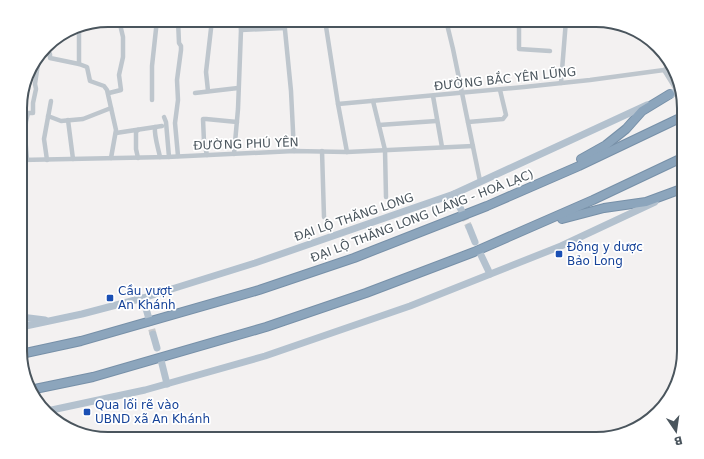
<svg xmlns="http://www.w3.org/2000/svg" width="704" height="459" viewBox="0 0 704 459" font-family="'DejaVu Sans',sans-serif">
<rect width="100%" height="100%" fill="#f3f1f1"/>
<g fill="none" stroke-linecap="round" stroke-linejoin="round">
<g stroke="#c9cacc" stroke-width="7" stroke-dasharray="7 3.5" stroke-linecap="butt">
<path d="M 463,214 L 469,227"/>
<path d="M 149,319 L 153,334"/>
</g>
<defs>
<g id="highway">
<path d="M 581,159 L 606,145 L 626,129 L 642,111 L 670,94"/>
<path d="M 562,219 L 604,208 L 646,202 L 684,188"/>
<path d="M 21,354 L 81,341 L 259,290 L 354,258 L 487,206 L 579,166 L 684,116"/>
<path d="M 30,390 L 93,377 L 266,327 L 366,293 L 474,252 L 593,200 L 684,157"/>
</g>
</defs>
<use href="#highway" stroke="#7790a8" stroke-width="10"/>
<g stroke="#bec6cd" stroke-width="4.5">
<path d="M 178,20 L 179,43 L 181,46 L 181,50 L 177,80 L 178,100 L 175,123 L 178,156"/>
<path d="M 284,20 L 291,91 L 294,151"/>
<path d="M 325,20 L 338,104 L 347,152"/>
<path d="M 446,20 L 453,49 L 480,181"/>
<path d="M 519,20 L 519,49 L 550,51"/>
<path d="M 79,26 L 79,64"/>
<path d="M 241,30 L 285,28"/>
<path d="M 41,54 L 50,54 L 50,58 L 79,64 L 87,67 L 90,81 L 104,86 L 107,90 L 116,130 L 111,158"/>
<path d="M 664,70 L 677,91"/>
<path d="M 561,83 L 566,20"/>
<path d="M 208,91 L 206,72 L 212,20"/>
<path d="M 109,93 L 121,90 L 119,75 L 123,57 L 123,37 L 119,20"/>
<path d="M 195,93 L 238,88"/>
<path d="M 433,96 L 442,147"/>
<path d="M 152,100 L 152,66 L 157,20"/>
<path d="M 373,101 L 385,150 L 386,197"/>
<path d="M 338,104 L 524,87 L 590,80 L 664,70 L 673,65"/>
<path d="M 48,116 L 61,121 L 83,119 L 111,108"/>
<path d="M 164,117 L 166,122 L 169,157"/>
<path d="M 68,120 L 73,159"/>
<path d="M 468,122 L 503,119 L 506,115 L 500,90"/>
<path d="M 379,125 L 436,121"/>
<path d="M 155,127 C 154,136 158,147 160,157"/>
<path d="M 138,130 L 136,132 L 136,149 L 138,158"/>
<path d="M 116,133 L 162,126"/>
<path d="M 322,151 L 324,217"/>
<path d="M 234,154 L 238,109 L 241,30 L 240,20"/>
<path d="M 207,155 L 204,142 L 203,119 L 206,119 L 237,122"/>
<path d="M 21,160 L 167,157 L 294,151 L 347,152 L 473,146"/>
<path d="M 27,160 C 26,144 23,128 28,113 L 33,113 L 33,103 L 36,89 L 35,84 L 39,57"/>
<path d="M 47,160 L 44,139 L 51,101"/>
</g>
<g stroke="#b3c1ce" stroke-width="7">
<path d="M 665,97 L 680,90"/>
<path d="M 454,194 L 463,214"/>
<path d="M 469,227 L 475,242"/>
<path d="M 480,253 L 490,274"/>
<path d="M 143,298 L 149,319"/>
<path d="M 21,317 L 45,320"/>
<path d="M 21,327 L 82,314 L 143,298 L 255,263 L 454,194 L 647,105"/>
<path d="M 153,334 L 157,348"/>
<path d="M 161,360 L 167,384"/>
<path d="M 47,411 L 145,390 L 265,356 L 410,306 L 561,246 L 655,202"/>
</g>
<use href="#highway" stroke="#8ca5bc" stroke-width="8"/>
</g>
<g fill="#1a4fb4" stroke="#fff" stroke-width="1.5">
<rect x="555" y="250" width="8" height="8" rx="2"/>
<rect x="106" y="294" width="8" height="8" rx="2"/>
<rect x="83" y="408" width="8" height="8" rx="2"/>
</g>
<g text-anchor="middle" stroke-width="3.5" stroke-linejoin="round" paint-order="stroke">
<g font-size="12" fill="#4a555d" stroke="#fff">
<text transform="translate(505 79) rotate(-6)" y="4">ĐƯỜNG BẮC YÊN LŨNG</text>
<text transform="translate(246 144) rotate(-2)" y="4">ĐƯỜNG PHÚ YÊN</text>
<text transform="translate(422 216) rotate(-21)" y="4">ĐẠI LỘ THĂNG LONG (LÁNG - HOÀ LẠC)</text>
<text transform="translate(354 217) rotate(-19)" y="4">ĐẠI LỘ THĂNG LONG</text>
</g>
<g font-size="12" fill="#164399" stroke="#fff" text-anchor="start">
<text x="567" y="251">Đông y dược<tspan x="567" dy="14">Bảo Long</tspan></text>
<text x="118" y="295">Cầu vượt<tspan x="118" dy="14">An Khánh</tspan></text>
<text x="95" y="409">Qua lối rẽ vào<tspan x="95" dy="14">UBND xã An Khánh</tspan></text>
</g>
</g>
<path d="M0 0H704V459H0ZM108 27H596A81 81 0 0 1 677 108V351A81 81 0 0 1 596 432H108A81 81 0 0 1 27 351V108A81 81 0 0 1 108 27Z" fill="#fff" fill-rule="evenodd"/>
<path fill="none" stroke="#4a555d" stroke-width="2" d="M108 27H596A81 81 0 0 1 677 108V351A81 81 0 0 1 596 432H108A81 81 0 0 1 27 351V108A81 81 0 0 1 108 27Z"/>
<g transform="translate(676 431) rotate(167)" stroke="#ffffff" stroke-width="3" paint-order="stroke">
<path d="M0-3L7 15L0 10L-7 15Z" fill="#4a555d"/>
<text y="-6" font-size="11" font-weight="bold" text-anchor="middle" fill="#4a555d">B</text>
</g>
</svg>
